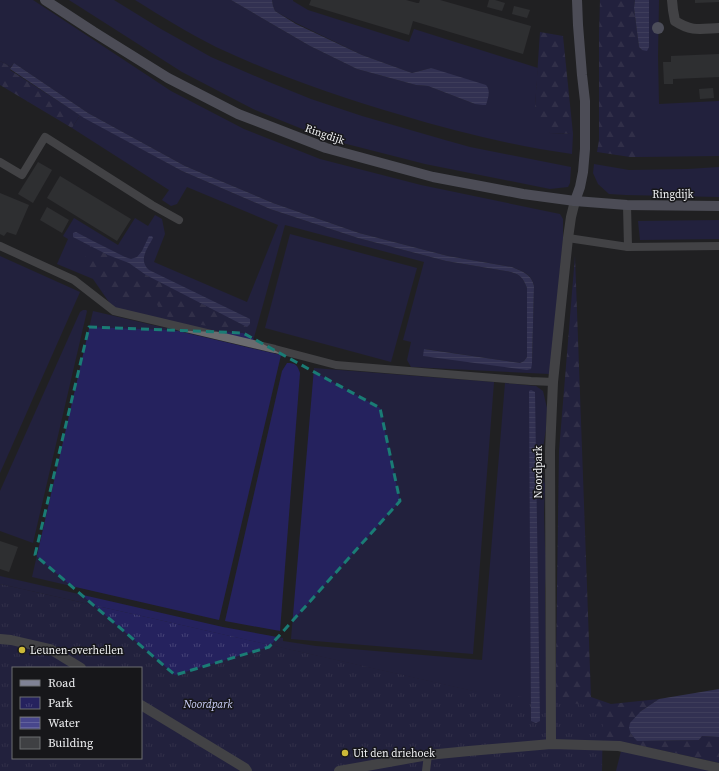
<svg xmlns="http://www.w3.org/2000/svg" width="719" height="771" viewBox="0 0 719 771" font-family="'Source Serif 4',serif">
<defs>
<pattern id="forest-firs" width="22" height="20" patternUnits="userSpaceOnUse"><rect width="22" height="20" fill="#25225e"/><path d="M5 1l3.5 6h-7zM16 11l3.5 6h-7z" fill="#454276"/></pattern>
<pattern id="park-tufts" width="24" height="20" patternUnits="userSpaceOnUse"><rect width="24" height="20" fill="#25225e"/><path d="M3 7l-1-3M5 7V3M7 7l1-3M15 17l-1-3M17 17v-4M19 17l1-3" fill="none" stroke="#454276"/></pattern>
<pattern id="water-rules" width="6" height="5" patternUnits="userSpaceOnUse"><rect width="6" height="5" fill="#47468c"/><path d="M0 2.5h6" fill="none" stroke="#62619d"/></pattern>
</defs>
<rect width="100%" height="100%" fill="#202023"/>
<g fill="#25225e">
<path d="M 0,0 L 33,0 L 171,91 L 244,129 L 320,159 L 421,185 L 560,214 L 563,219 L 563,239 L 550,374 L 411,367 L 407,360 L 411,342 L 403,340 L 424,262 L 285,225 L 253,341 L 113,308 L 93,279 L 57,264 L 68,239 L 63,236 L 74,218 L 118,245 L 135,218 L 148,226 L 155,215 L 162,219 L 165,234 L 154,262 L 247,302 L 278,225 L 187,187 L 177,204 L 171,206 L 162,200 L 169,190 L 72,128 L 80,115 L 182,171 L 270,209 L 358,238 L 446,261 L 511,272 C 521,275 523,278 527,288 L 527,357 L 524,361 L 520,363 L 425,349 L 424,356 L 532,364 L 534,286 C 532,274 522,271 512,267 L 448,256 L 359,233 L 273,203 L 185,166 L 88,113 L 14,63 L 11,67 L 0,61 Z"/>
<path d="M 69,0 L 114,0 L 161,29 L 211,57 L 269,82 L 311,99 L 362,116 L 445,140 L 470,147 L 571,167 L 570,183 L 568,187 L 550,189 L 425,164 L 327,139 L 253,109 L 182,72 Z"/>
<path d="M 135,0 L 231,0 L 310,46 L 357,69 L 416,85 L 428,86 L 475,104 L 431,68 L 412,73 L 362,55 L 296,23 L 275,11 L 273,6 L 272,0 L 293,0 L 293,1 L 308,10 L 409,42 L 414,29 L 538,68 L 535,106 L 550,133 L 573,134 L 572,154 C 514,146 457,132 401,115 C 338,97 276,75 216,47 C 188,33 161,16 135,0 Z"/>
<path d="M 649,0 L 659,0 L 658,56 L 659,104 L 719,101 L 719,156 L 639,157 L 639,47 L 642,50 L 649,47 Z"/>
<path d="M 594,164 L 629,170 L 688,169 L 719,167 L 719,197 L 626,195 L 609,194 L 598,184 L 593,173 Z"/>
<path d="M 719,220 L 719,239 L 640,240 L 638,221 Z"/>
<path d="M 290,234 L 417,268 L 391,362 L 265,328 Z"/>
<path d="M 0,256 L 80,292 L 0,473 Z"/>
<path d="M 83,310 L 86,310 L 87,311 L 33,543 L 0,531 L 0,491 L 80,312 Z"/>
<path d="M 93,311 L 281,355 L 219,620 L 32,577 Z"/>
<path d="M 287,363 C 296,363 297,365 300,373 L 280,631 L 225,621 L 282,371 Z"/>
<path d="M 314,368 L 494,382 L 473,654 L 291,639 Z"/>
<path d="M 505,383 L 536,386 L 543,391 L 547,408 L 546,429 L 541,460 L 545,486 L 544,513 L 545,546 L 547,563 L 545,589 L 547,708 L 0,584 L 0,576 L 223,627 L 283,638 L 283,641 L 316,646 L 482,660 Z"/>
<path d="M 621,751 L 716,771 L 616,771 Z"/>
</g>
<g fill="url(#forest-firs)">
<path d="M 600,0 L 635,0 L 634,8 L 639,47 L 639,157 L 630,157 L 597,152 L 599,140 L 599,35 Z"/>
<path d="M 540,32 L 563,36 L 573,134 L 550,133 L 540,123 L 535,106 Z"/>
<path d="M 0,61 L 11,67 L 10,70 L 80,115 L 72,128 L 0,85 Z"/>
<path d="M 90,246 L 108,255 L 129,263 L 146,275 L 247,327 L 243,332 L 196,324 L 161,315 L 156,301 L 142,300 L 126,304 L 116,302 L 104,291 L 96,278 L 85,270 L 85,255 Z"/>
<path d="M 575,256 L 591,697 L 611,704 L 659,699 L 641,711 L 631,734 L 638,741 L 699,740 L 702,736 L 719,737 L 719,763 L 628,743 L 571,738 L 555,726 L 559,451 Z"/>
</g>
<path fill="url(#park-tufts)" fill-rule="evenodd" d="M 0,584 L 474,691 L 603,707 L 602,771 L 0,771 ZM 13,668 L 141,668 L 141,758 L 13,758 Z"/>
<g fill="url(#water-rules)">
<path d="M 231,0 L 272,0 L 273,6 L 275,11 L 296,24 L 362,55 L 412,73 L 431,68 L 486,85 C 491,91 488,98 486,105 L 483,105 L 475,104 L 428,86 L 416,85 L 357,69 L 310,46 Z"/>
<path d="M 635,0 L 649,0 L 649,47 L 647,51 L 642,50 L 639,47 L 634,8 Z"/>
<path d="M 14,63 L 88,113 L 185,166 L 273,203 L 359,233 L 448,256 L 512,267 C 521,271 532,274 534,286 L 532,364 L 531,369 L 527,370 L 423,356 L 424,349 L 520,363 L 524,361 L 527,357 L 527,288 C 523,278 521,275 511,272 L 446,261 L 358,238 L 270,209 L 182,171 L 84,118 L 10,69 Z"/>
<path d="M 76,232 L 93,241 L 125,257 L 131,259 L 137,257 L 142,251 L 149,236 L 152,236 L 153,238 C 147,249 138,260 149,270 L 250,319 L 250,324 L 247,327 L 146,275 L 129,263 L 108,255 L 73,237 L 73,233 Z"/>
<path d="M 531,390 L 535,392 L 540,721 L 536,723 L 531,721 L 529,391 Z"/>
<path d="M 719,689 L 719,737 L 702,736 L 699,740 L 637,741 L 631,734 L 629,728 L 630,723 L 641,711 L 659,699 Z"/>
</g>
<g fill="#3f4043">
<path d="M 311,0 L 406,0 L 417,3 L 419,3 L 420,0 L 440,0 L 531,26 L 523,54 L 413,21 L 409,35 L 309,5 Z"/>
<path d="M 489,0 L 495,0 L 505,3 L 502,11 L 487,7 Z"/>
<path d="M 695,0 L 719,0 L 719,2 L 695,3 Z"/>
<path d="M 514,6 L 530,10 L 527,18 L 512,14 Z"/>
<path d="M 719,54 L 719,77 L 673,79 L 673,84 L 664,84 L 663,62 L 671,62 L 671,56 Z"/>
<path d="M 713,88 L 714,98 L 700,99 L 699,89 Z"/>
<path d="M 38,162 L 52,170 L 33,203 L 18,194 Z"/>
<path d="M 60,176 L 131,219 L 117,241 L 47,198 Z"/>
<path d="M 0,193 L 29,205 L 16,235 L 7,232 L 4,236 L 0,234 Z"/>
<path d="M 47,207 L 69,220 L 62,233 L 40,220 Z"/>
<path d="M 0,541 L 18,547 L 9,572 L 0,569 Z"/>
</g>
<g fill="none" stroke-linecap="round" stroke-linejoin="round">
<g stroke="#6b6c6f" stroke-width="8">
<path d="M 0,162 L 22,175 L 45,137 L 152,205 L 179,220"/>
<path d="M 627,205 L 628,247 L 719,246"/>
<path d="M 568,238 L 628,247"/>
<path d="M 0,246 L 74,280 L 114,311 L 275,349 L 336,365 L 531,381 L 553,382"/>
<path d="M 426,771 L 428,755"/>
</g>
<g stroke="#6b6c6f" stroke-width="10">
<path d="M 672,0 L 673,10 L 675,21 C 692,32 700,29 719,28"/>
<path d="M 0,639 L 11,640 L 50,649 L 81,668"/>
<path d="M 141,705 L 245,768 L 247,771"/>
<path d="M 551,744 L 550,451 L 553,382 L 568,238 L 571,217 L 575,201"/>
<path d="M 339,771 L 428,755 L 469,751 L 551,744 L 619,746 L 719,768"/>
</g>
<g stroke="#808295" stroke-width="10">
<path d="M 45,0 L 94,32 L 168,78 L 238,114 L 326,148 L 433,177 L 523,194 L 575,201 L 627,205 L 719,206"/>
<path d="M 575,201 L 580,187 L 583,172 L 585,149 L 585,101 L 582,75 L 578,25 L 577,0"/>
</g>
</g>
<circle fill="#81849c" cx="658" cy="28" r="6"/>
<path d="M0 0H719V771H0ZM 89,327 L 243,333 L 380,408 L 400,501 L 269,647 L 175,675 L 35,555 Z" fill="#202023" fill-opacity=".55" fill-rule="evenodd"/>
<path fill="none" stroke="#1a7c75" stroke-width="3" stroke-dasharray="8 5" stroke-linejoin="round" d="M 89,327 L 243,333 L 380,408 L 400,501 L 269,647 L 175,675 L 35,555 Z"/>
<g fill="#ccb938" stroke="#17171a" stroke-width="1.5">
<circle cx="22" cy="650" r="4"/>
<circle cx="345" cy="753" r="4"/>
</g>
<g text-anchor="middle" stroke-width="3" stroke-linejoin="round" paint-order="stroke">
<g font-size="11" fill="#eff0f2" stroke="#17171a">
<text transform="translate(325 134) rotate(19)" y="4">Ringdijk</text>
<text x="673" y="198">Ringdijk</text>
<text transform="translate(538 472) rotate(-90)" y="4">Noordpark</text>
</g>
<g font-size="11" fill="#eff0f2" stroke="#17171a" text-anchor="start">
<text x="30" y="654">Leunen-overhellen</text>
<text x="353" y="757">Uit den driehoek</text>
</g>
<g font-size="11" font-style="italic" fill="#d1d5ff" stroke="#17171a">
<text x="208" y="708">Noordpark</text>
</g>
</g>
<rect x="12" y="667" width="130" height="92" fill="#17171a" stroke="#6d6e70"/>
<rect x="20" y="680" width="20" height="6" fill="#808295" stroke="#6d6e70"/>
<text x="48" y="687" font-size="12" fill="#eff0f2">Road</text>
<rect x="20" y="697" width="20" height="12" fill="url(#park-tufts)" stroke="#6d6e70"/>
<text x="48" y="707" font-size="12" fill="#eff0f2">Park</text>
<rect x="20" y="717" width="20" height="12" fill="url(#water-rules)" stroke="#6d6e70"/>
<text x="48" y="727" font-size="12" fill="#eff0f2">Water</text>
<rect x="20" y="737" width="20" height="12" fill="#3f4043" stroke="#6d6e70"/>
<text x="48" y="747" font-size="12" fill="#eff0f2">Building</text>
</svg>
